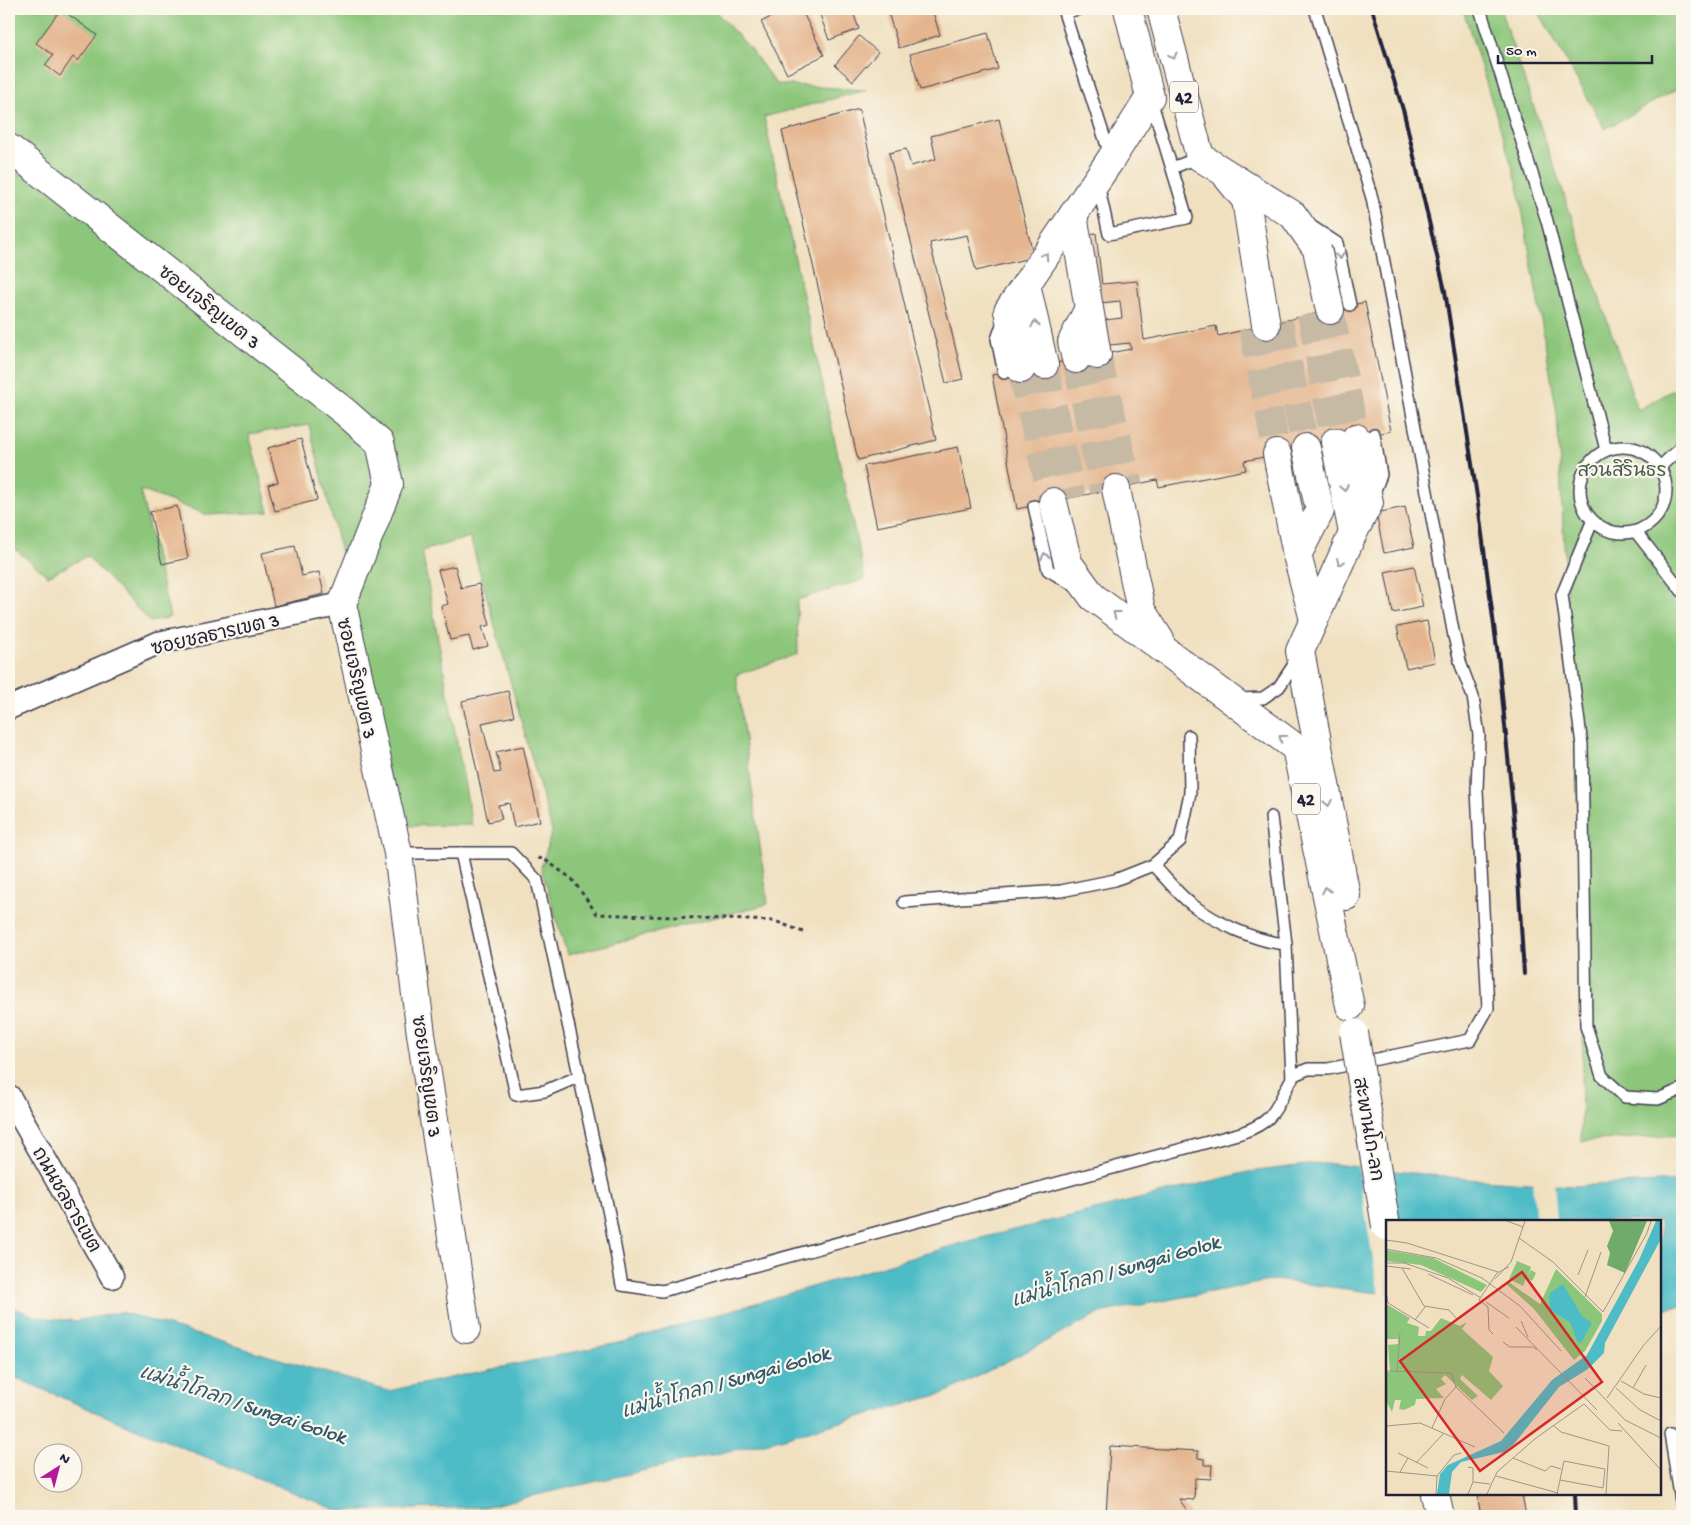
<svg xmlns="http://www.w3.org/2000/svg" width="1691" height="1525" viewBox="0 0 1691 1525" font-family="'Gochi Hand','Playpen Sans Thai',sans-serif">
<rect width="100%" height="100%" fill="#fbf7ec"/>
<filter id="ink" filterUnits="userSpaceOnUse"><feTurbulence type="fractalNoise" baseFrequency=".02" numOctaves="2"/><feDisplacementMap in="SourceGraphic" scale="10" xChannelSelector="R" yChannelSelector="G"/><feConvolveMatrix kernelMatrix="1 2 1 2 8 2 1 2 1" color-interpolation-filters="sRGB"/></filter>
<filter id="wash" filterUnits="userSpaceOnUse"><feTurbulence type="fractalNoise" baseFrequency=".0096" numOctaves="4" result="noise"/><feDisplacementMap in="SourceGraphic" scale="20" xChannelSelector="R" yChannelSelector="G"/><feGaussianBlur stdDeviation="1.12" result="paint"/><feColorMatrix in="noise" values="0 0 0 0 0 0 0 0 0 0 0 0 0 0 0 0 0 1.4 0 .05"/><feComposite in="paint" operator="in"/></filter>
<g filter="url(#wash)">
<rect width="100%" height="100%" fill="#f0e0c0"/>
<g fill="#8cc67a" stroke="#57745a">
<path d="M 9,9 L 713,9 L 749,47 L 776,84 L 866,90 L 764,117 L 865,579 L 797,600 L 798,654 L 736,675 L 768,904 L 567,955 L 541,867 L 552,831 L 470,537 L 422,551 L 472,825 L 398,826 L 345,569 L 309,425 L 249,434 L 269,512 L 208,515 L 140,490 L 170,617 L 150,622 L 87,556 L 48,576 L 9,544 Z"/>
<path d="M 1463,9 L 1500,9 L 1638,410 L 1682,385 L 1682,1135 L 1581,1141 L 1585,934 L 1557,413 L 1518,185 Z"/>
<path d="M 1537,9 L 1682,9 L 1682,86 L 1605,129 Z"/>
</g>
<path fill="#4ebcc6" stroke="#386f80" d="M 1323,1163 L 1467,1179 L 1572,1186 L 1682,1181 L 1682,1306 L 1660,1309 L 1660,1221 L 1387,1221 L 1387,1294 L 1275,1280 L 1103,1312 L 945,1393 L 773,1441 L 484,1507 L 339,1511 L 117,1421 L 9,1375 L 9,1306 L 38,1317 L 75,1321 L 121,1312 L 388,1391 L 622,1342 L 969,1241 L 1248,1172 Z"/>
<g fill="#f0e0c0">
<path d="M 1357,1164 L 1390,1168 L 1387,1296 L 1379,1295 Z"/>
<path d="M 1532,1181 L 1554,1182 L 1557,1221 L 1536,1221 Z"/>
</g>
<g id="blocks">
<g fill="#e4b58e">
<path d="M 61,9 L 97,35 L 78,61 L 73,57 L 60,76 L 45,65 L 53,55 L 36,43 Z"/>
<path d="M 787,9 L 801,9 L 824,55 L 787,74 L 761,22 Z"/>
<path d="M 818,9 L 852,9 L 859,29 L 829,40 Z"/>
<path d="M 887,9 L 932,9 L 940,35 L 899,48 Z"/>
<path d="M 988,33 L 998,69 L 920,90 L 910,54 Z"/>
<path d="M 859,36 L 878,52 L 853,81 L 835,65 Z"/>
<path d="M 859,109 L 936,440 L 858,460 L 782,131 Z"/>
<path d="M 999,119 L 1034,257 L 976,271 L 967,235 L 930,243 L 963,379 L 946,383 L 889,153 L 906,149 L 911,166 L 936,159 L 931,136 Z"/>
<path d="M 1096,233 L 1102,284 L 1137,281 L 1144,340 L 1216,326 L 1218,336 L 1365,302 L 1391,431 L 1244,461 L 1246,470 L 1159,487 L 1157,480 L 1017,509 L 992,375 L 1131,349 L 1130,343 L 1100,346 L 1097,321 L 1122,318 L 1120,301 L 1089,304 L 1080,235 Z"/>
<path d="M 301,439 L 317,500 L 275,511 L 268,485 L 278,482 L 268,448 Z"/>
<path d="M 958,447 L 971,508 L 877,527 L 864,466 Z"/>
<path d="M 177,506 L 188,558 L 162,564 L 150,512 Z"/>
<path d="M 1405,507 L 1414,547 L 1384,553 L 1376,513 Z"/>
<path d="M 295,546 L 302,576 L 319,572 L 324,594 L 274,606 L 262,553 Z"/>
<path d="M 455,566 L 461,588 L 479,584 L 490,625 L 482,627 L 488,646 L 473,650 L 469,636 L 450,640 L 441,606 L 448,604 L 438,570 Z"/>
<path d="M 1414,566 L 1423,607 L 1393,613 L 1385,572 Z"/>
<path d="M 1427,621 L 1435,662 L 1406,668 L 1397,627 Z"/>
<path d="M 508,691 L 514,716 L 482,723 L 494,773 L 501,772 L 496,752 L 523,746 L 540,821 L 514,827 L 509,803 L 498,805 L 502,819 L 488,822 L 462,701 Z"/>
<path d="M 1110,1446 L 1198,1451 L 1198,1458 L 1204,1459 L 1204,1465 L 1212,1465 L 1211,1479 L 1195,1478 L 1194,1500 L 1179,1499 L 1191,1516 L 1106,1516 Z"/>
<path d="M 1477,1494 L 1522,1494 L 1526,1516 L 1481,1516 Z"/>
</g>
</g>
</g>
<g filter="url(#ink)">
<use href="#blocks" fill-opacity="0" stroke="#413e4f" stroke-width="1"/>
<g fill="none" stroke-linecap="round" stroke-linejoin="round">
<g stroke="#c7baa5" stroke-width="28" stroke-dasharray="28 14" stroke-linecap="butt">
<path d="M 1330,310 L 1356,438"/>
<path d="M 1311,314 L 1335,442"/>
<path d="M 1279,322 L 1306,448"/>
<path d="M 1253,328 L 1277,454"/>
<path d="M 1097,355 L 1129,486"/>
<path d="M 1076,359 L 1104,491"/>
<path d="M 1044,365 L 1072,498"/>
<path d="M 1021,369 L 1053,502"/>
</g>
<defs>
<g id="service">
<path d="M 1063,9 L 1110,155"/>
<path d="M 1480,9 L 1547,221 L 1606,450"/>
<path d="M 1065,12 L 1079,9"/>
<path d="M 1172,168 L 1200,157"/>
<path d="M 1098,184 L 1109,234 L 1187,218 L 1151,100"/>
<path d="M 1311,226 L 1337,243 L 1350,305"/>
<path d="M 1004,373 L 997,339 L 1004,319"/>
<circle cx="1623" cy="490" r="43"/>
<path d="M 1660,467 L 1682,446"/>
<path d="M 1373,495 L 1381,475 L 1374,434"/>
<path d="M 1034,506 L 1048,570 L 1075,586"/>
<path d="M 1592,522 L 1562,595 L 1582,745 L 1586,1026 L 1602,1076 L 1625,1097 L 1658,1099 L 1682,1089"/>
<path d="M 1636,532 L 1682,591"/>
<path d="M 1239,699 L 1263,698 L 1279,687 L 1297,660"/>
<path d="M 1271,817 L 1286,944 L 1292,1079"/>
<path d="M 398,853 L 511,853 L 537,880 L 609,1214 L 622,1285 L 662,1291 L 1241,1133 C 1279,1120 1275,1105 1294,1075 L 1308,1069 L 1328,1069 L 1470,1040 L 1488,1008 L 1477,790 L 1479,735 L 1473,697 L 1461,665 L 1454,636 L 1372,198 L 1315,9"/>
<path d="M 461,853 L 516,1095 L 545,1091 L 580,1076"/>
<path d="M 1153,865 C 1165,877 1177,893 1191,904 C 1215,922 1256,942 1286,944"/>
<path d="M 904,902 L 1061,891 L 1115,880 L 1153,865 L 1180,841 L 1190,793 L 1189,736"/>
<path d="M 1670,1434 L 1682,1507"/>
</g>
<g id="minor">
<path d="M 9,708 L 158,643 L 342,604"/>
<path d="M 9,1096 L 112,1277"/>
</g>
<path id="tertiary" d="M 9,148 L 345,412 L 380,443 L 389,484 L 342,604 L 398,853 L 421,1034 L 466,1329"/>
<g id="trunk">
<path d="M 1161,9 L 1200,157 L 1293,215 L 1317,249 L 1330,310"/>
<path d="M 1228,178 L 1246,200 L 1266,325"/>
<path d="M 1073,215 L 1097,355"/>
<path d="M 1026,284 L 1044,365"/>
<path d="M 1076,359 L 1072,342 L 1088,310"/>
<path d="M 1021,369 L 1008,311 L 1111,159 L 1150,97 L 1128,9"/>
<path d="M 1335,442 L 1353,533"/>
<path d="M 1277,454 L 1297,555 L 1314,620"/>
<path d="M 1116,489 L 1141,610 L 1160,640"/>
<path d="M 1053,502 L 1068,563 L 1093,597 L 1296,748 L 1350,1006"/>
<path d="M 1297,555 L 1320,511 L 1306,448"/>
<path d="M 1346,896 L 1300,651 L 1353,533 L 1369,503 L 1356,438"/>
<path d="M 1435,1494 L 1440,1516"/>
</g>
</defs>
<use href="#service" stroke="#413e4f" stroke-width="14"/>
<use href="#minor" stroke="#413e4f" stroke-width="25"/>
<use href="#tertiary" stroke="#413e4f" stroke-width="30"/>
<use href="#trunk" stroke="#413e4f" stroke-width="30"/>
<path stroke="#413e4f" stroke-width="3" stroke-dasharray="4 4" stroke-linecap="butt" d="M 538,858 L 544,859 L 572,879 L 597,914 L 775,921 L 803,932"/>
<use href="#service" stroke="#fff" stroke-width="11"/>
<use href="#minor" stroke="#fff" stroke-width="22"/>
<use href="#tertiary" stroke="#fff" stroke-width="28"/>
<use href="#trunk" stroke="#fff" stroke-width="28"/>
<g stroke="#22223b" stroke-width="4">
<path d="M 1372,9 L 1404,113 L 1445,291 L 1477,496 L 1499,664 L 1515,829 L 1524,974"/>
<path d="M 1575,1494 L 1576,1516"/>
</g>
<defs>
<path id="trunk-bridge" d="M 1354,1033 L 1386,1226"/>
</defs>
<use href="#trunk-bridge" stroke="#413e4f" stroke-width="30" stroke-linecap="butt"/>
<use href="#trunk-bridge" stroke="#fff" stroke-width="28"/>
</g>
<defs><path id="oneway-chevron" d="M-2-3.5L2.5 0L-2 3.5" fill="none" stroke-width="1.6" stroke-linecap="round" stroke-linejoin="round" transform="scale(1.25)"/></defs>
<g stroke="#9c9ca7">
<use href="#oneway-chevron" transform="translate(1173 56) rotate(75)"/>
<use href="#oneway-chevron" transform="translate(1045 256) rotate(-56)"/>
<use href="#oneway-chevron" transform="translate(1340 256) rotate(79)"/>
<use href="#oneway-chevron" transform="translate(1035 324) rotate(-102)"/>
<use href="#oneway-chevron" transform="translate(1344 488) rotate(79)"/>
<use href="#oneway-chevron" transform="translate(1045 556) rotate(-103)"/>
<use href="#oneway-chevron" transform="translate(1340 562) rotate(114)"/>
<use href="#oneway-chevron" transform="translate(1116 614) rotate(-143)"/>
<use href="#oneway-chevron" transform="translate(1282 738) rotate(-143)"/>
<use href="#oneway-chevron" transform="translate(1328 803) rotate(80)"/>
<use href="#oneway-chevron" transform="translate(1326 890) rotate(-102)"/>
</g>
</g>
<g text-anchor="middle" stroke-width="4.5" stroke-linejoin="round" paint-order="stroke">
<g fill="#fbf7ec" stroke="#636270" stroke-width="1">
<rect x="1170" y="81.5" width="28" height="31" rx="4"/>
<rect x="1292" y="783.5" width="28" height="31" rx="4"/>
</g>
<g font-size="18" font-weight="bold" fill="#22223b">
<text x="1184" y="103">42</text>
<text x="1306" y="805">42</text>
</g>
<g font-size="19" fill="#22223b" stroke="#fbf7ec">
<text transform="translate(210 306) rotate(38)" y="7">ซอยเจริญเขต 3</text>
<text transform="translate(215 633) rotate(-13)" y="7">ซอยชลธารเขต 3</text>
<text transform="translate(358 678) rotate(77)" y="7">ซอยเจริญเขต 3</text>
<text transform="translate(428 1076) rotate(82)" y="7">ซอยเจริญเขต 3</text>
<text transform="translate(1370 1129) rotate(80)" y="7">สะพานโก-ลก</text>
<text transform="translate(68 1199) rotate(60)" y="7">ถนนชลธารเขต</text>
</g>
<g font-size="19" fill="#475b51" stroke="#fbf7ec">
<text x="1622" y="476">สวนสิรินธร</text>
</g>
<g font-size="20" font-style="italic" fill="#31586c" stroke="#fbf7ec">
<text transform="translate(1115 1270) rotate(-16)" y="7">แม่น้ำโกลก / Sungai Golok</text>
<text transform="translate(725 1381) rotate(-16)" y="7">แม่น้ำโกลก / Sungai Golok</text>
<text transform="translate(243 1403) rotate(18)" y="7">แม่น้ำโกลก / Sungai Golok</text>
</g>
</g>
<g transform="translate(1386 1220)">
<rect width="275" height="275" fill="#f0e0c0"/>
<path d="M 0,30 L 47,38 L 101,65 L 95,72 L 35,45 L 0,41 ZM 131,41 L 145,47 L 142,56 L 145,50 L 150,53 L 146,61 L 140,58 L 137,66 L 123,59 ZM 170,49 L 216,94 L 216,101 L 199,131 L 188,140 L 148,89 L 120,64 L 121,61 L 154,84 ZM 0,84 L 24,98 L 21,103 L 33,107 L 32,116 L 39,116 L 40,111 L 45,111 L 55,98 L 74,106 L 81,102 L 76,109 L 107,137 L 103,151 L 117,166 L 105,180 L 76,155 L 74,159 L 92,176 L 86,180 L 59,155 L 55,159 L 60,164 L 50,169 L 58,178 L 30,179 L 29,185 L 18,190 L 13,189 L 15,180 L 9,180 L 6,192 L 0,181 L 0,152 L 4,152 L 2,125 L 12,124 L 12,119 L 0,119 Z" fill="#8cc67a"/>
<path d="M 223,1 L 261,1 L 239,53 L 221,45 L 224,33 L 221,26 L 227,11 Z" fill="#71ab6a"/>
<path d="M 270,1 L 275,1 L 275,19 L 219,123 L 218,133 L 202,149 L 173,167 L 128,224 L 118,232 L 75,242 L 66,252 L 63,274 L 51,274 L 54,254 L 62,245 L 115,221 L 166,160 L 201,135 L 253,40 ZM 177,64 L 196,96 L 206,103 L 195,123 L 191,121 L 184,102 L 164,90 L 163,74 Z" fill="#4ebcc6"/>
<path fill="none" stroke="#9e948b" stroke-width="1" d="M 121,1 L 137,7M 133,18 L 167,42 L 217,92 L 261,13 L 265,1M 0,20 L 21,23 L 112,52M 0,29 L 50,38 L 96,58 L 134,86 L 175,131M 0,43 L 18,43 L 62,58 L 95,78M 0,46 L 25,49M 16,48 L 38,86 L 63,90 L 71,99M 42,54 L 87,75M 192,55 L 202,30M 109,59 L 125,42 L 139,1M 0,72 L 2,83 L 43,108M 199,77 L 215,32M 100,82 L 123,98M 29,100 L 39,87M 135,101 L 142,117M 130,107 L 211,190M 107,114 L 103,110 L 102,87 L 93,80 L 111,53 L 123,47M 117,122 L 124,127 L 147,127 L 151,130M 0,151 L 65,153 L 70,167 L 118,213M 11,151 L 14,113M 199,158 L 239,200 L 275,218M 235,161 L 258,174 L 275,178M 230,168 L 254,190 L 275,201M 247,168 L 260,145M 221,178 L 257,126 L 275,106M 232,203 L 275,250M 167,205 L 175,212 L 223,226 L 220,274M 0,206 L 34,203 L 89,227M 46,208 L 59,179 L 70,167M 12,233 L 42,248M 127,238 L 159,251 L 165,246 L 175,249M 30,243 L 58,213M 82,247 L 87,248 L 87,262M 0,251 L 51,256 L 68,235 L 75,233M 14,252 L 22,238M 110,256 L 172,273M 174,260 L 217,268M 50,274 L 51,256M 82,274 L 87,262 L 104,264M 101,274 L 111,252 L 150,218 L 198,184 L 224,210 L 236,211M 171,274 L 178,241 L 219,249 L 217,268"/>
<path fill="#d62828" fill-opacity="0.15" stroke="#d62828" stroke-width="2.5" d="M 136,52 L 216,162 L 94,251 L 14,141 Z"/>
<rect width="275" height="275" fill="none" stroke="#22223b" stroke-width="2.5"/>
</g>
<rect width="1691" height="1525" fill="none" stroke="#fbf7ec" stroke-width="30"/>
<g transform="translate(58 1468) rotate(36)"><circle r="24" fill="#fbf7ec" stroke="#a4a2a5"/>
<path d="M0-4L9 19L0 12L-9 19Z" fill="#b5179e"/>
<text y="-8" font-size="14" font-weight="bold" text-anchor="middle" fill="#22223b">N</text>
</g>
<path d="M1498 55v8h154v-8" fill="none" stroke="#22223b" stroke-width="2.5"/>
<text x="1506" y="55" font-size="15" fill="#22223b" stroke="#fbf7ec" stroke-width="4" paint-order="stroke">50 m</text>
</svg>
